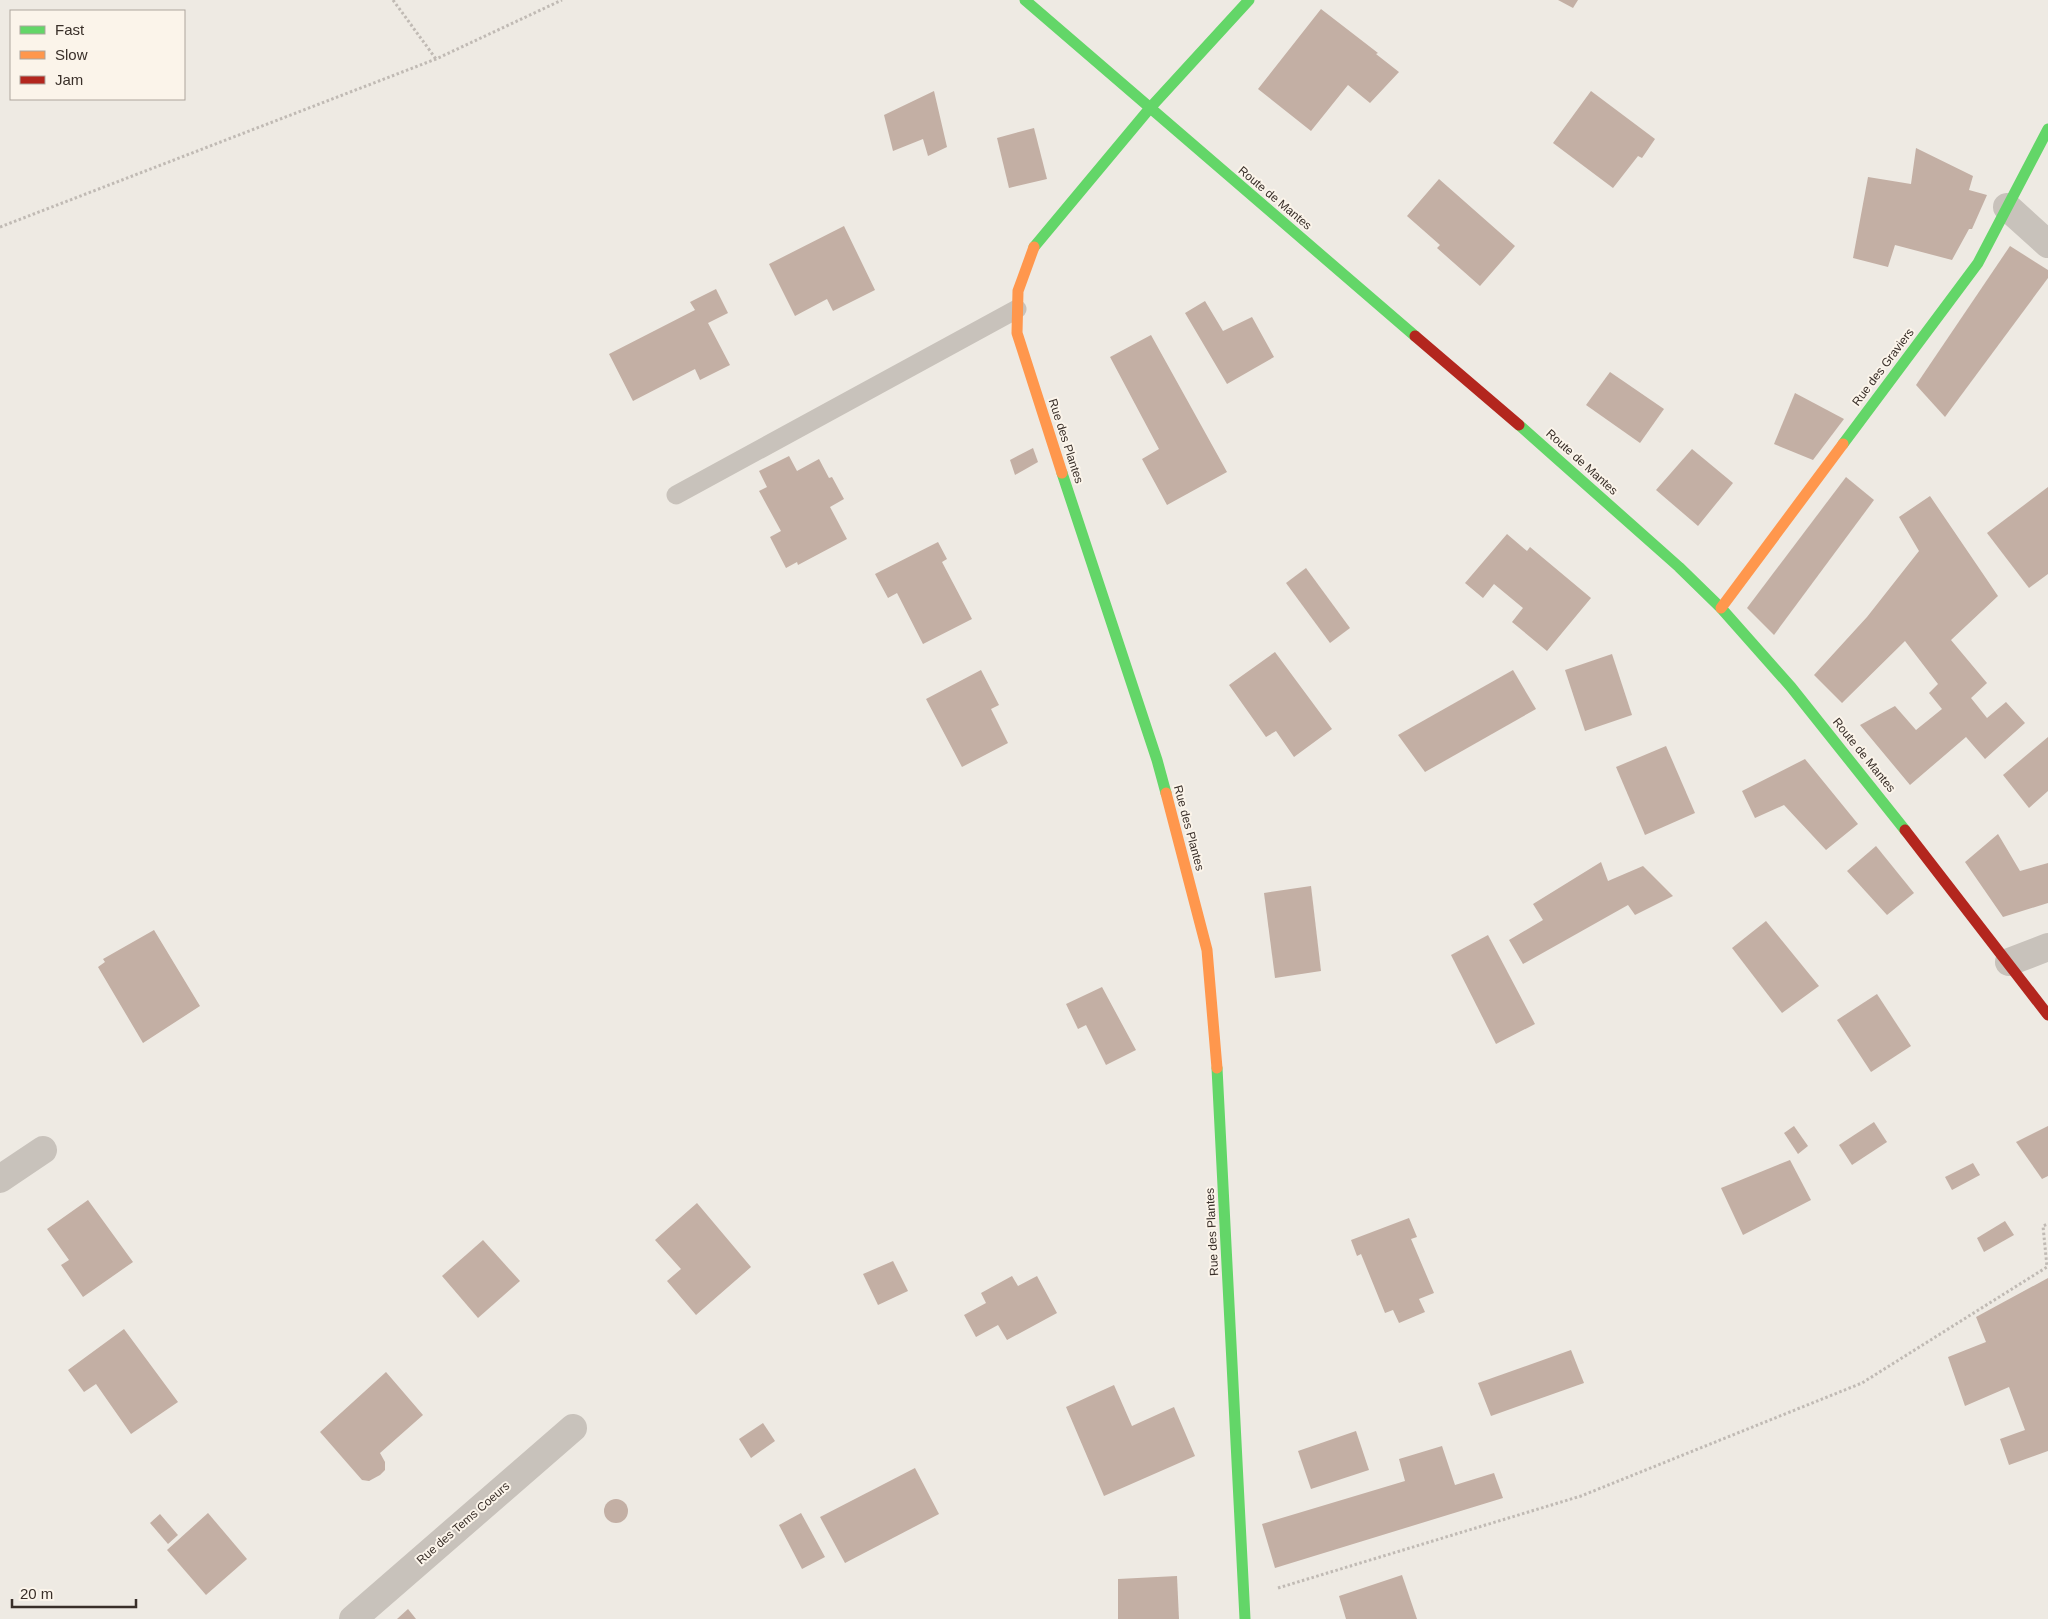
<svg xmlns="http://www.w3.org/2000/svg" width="2048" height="1619" viewBox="0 0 2048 1619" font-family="Arial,sans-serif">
<rect width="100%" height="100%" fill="#eeeae3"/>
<g fill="#c3afa4">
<path d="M 1558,0 L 1578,0 L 1573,8 Z"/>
<path d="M 1321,9 L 1378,53 L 1376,54 L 1399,72 L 1370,103 L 1348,85 L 1311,131 L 1258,89 Z"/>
<path d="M 934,91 L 947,147 L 928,156 L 923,139 L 893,151 L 884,115 Z"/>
<path d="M 1591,91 L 1655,139 L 1642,158 L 1638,156 L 1613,188 L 1553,143 Z"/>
<path d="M 1034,128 L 1047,179 L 1009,188 L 997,138 Z"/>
<path d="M 1916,148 L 1973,176 L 1969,190 L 1987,195 L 1972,229 L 1969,229 L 1952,260 L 1895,245 L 1888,267 L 1853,258 L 1868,177 L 1911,184 Z"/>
<path d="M 1439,179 L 1515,246 L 1480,286 L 1437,248 L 1440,245 L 1407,216 Z"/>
<path d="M 844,226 L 875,290 L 833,311 L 827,299 L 795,316 L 769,264 Z"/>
<path d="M 2010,246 L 2048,270 L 2048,278 L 1945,417 L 1916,385 Z"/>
<path d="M 716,289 L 728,313 L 708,323 L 730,365 L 700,380 L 695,369 L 633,401 L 609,354 L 695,310 L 690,302 Z"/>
<path d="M 1205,301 L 1223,331 L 1252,317 L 1274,357 L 1227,384 L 1185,313 Z"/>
<path d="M 1151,335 L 1227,472 L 1167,505 L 1142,459 L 1159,449 L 1110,357 Z"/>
<path d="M 1610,372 L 1664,409 L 1640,443 L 1586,405 Z"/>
<path d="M 1795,393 L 1844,419 L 1813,460 L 1774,444 Z"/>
<path d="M 1033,448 L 1038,462 L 1015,475 L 1010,460 Z"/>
<path d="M 1692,449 L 1733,483 L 1698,526 L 1656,490 Z"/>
<path d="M 789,456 L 797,471 L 819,459 L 829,478 L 832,477 L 844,499 L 830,507 L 847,539 L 798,565 L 797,562 L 786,568 L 770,537 L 781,531 L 759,491 L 767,487 L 759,471 Z"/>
<path d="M 1846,477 L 1874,500 L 1774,635 L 1747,608 Z"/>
<path d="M 2048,487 L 2048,574 L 2029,588 L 1987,533 Z"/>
<path d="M 1930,496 L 1998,596 L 1951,640 L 1987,683 L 1971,698 L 1987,718 L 2006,702 L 2025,723 L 1985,759 L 1966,737 L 1910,785 L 1860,725 L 1895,706 L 1916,730 L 1942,709 L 1929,693 L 1938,684 L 1905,641 L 1842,703 L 1814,675 L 1867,617 L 1919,551 L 1899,517 Z"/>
<path d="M 1507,534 L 1527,551 L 1530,547 L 1591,598 L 1547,651 L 1512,622 L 1523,608 L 1494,584 L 1483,598 L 1465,583 Z"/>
<path d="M 938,542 L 947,559 L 942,562 L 972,619 L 923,644 L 897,593 L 888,598 L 875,574 Z"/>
<path d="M 1306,568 L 1350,628 L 1330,643 L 1286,583 Z"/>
<path d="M 1275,652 L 1332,729 L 1294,757 L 1276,731 L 1266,737 L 1229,685 Z"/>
<path d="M 1612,654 L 1632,715 L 1585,731 L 1565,670 Z"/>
<path d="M 981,670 L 999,705 L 991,709 L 1008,743 L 962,767 L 926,699 Z"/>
<path d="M 1513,670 L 1536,709 L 1425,772 L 1398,735 Z"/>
<path d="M 2048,737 L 2048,791 L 2029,808 L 2003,775 Z"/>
<path d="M 1666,746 L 1695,813 L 1645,835 L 1616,767 Z"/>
<path d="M 1805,759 L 1858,824 L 1826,850 L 1784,805 L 1755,818 L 1742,791 Z"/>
<path d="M 1998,834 L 2020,871 L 2048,863 L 2048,903 L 2003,917 L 1965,862 Z"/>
<path d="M 1876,846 L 1914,893 L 1887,915 L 1847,871 Z"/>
<path d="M 1601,862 L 1608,881 L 1643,866 L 1673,896 L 1635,915 L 1628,905 L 1523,964 L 1509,940 L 1543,920 L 1533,904 Z"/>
<path d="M 1311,886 L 1321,971 L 1275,978 L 1264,893 Z"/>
<path d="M 1766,921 L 1819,986 L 1782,1013 L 1732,948 Z"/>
<path d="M 154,930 L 200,1006 L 143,1043 L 98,967 L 105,962 L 103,959 Z"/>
<path d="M 1488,935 L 1535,1024 L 1496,1044 L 1451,955 Z"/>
<path d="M 1102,987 L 1136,1050 L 1106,1065 L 1086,1025 L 1078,1029 L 1066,1004 Z"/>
<path d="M 1877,994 L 1911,1046 L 1871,1072 L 1837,1020 Z"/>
<path d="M 1874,1122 L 1887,1142 L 1852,1165 L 1839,1145 Z"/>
<path d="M 1794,1126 L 1808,1146 L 1798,1154 L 1784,1133 Z"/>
<path d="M 2048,1126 L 2048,1176 L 2042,1179 L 2016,1142 Z"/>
<path d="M 1790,1160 L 1811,1200 L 1743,1235 L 1721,1188 Z"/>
<path d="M 1973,1163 L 1980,1175 L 1952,1190 L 1945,1177 Z"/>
<path d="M 88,1200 L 133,1262 L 83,1297 L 61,1265 L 69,1260 L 47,1229 Z"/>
<path d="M 697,1203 L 751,1267 L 696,1315 L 667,1281 L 681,1269 L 655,1240 Z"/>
<path d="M 1409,1218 L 1417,1237 L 1411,1239 L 1434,1293 L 1419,1299 L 1425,1312 L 1399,1323 L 1393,1310 L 1385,1313 L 1361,1254 L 1357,1256 L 1351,1240 Z"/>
<path d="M 2005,1221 L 2014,1235 L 1984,1252 L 1977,1238 Z"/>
<path d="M 483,1240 L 520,1281 L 478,1318 L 442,1276 Z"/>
<path d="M 893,1261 L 908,1291 L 878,1305 L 863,1274 Z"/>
<path d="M 1012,1276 L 1018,1286 L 1037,1276 L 1057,1313 L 1007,1340 L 998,1325 L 976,1337 L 964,1315 L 986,1303 L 981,1293 Z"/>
<path d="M 2048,1278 L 2048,1451 L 2009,1465 L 2000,1439 L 2025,1430 L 2009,1387 L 1965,1406 L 1948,1357 L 1986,1342 L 1976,1317 Z"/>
<path d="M 124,1329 L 178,1402 L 131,1434 L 96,1384 L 84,1392 L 68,1370 Z"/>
<path d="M 1571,1350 L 1584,1383 L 1491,1416 L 1478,1383 Z"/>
<path d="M 386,1372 L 423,1415 L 380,1453 L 385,1462 L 385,1470 L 380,1475 L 369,1481 L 362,1480 L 320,1432 Z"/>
<path d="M 1114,1385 L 1132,1426 L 1174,1407 L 1195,1456 L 1104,1496 L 1066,1407 Z"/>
<path d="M 763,1423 L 775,1441 L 751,1458 L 739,1439 Z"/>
<path d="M 1356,1431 L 1369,1470 L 1311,1489 L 1298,1451 Z"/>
<path d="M 1442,1446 L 1455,1485 L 1494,1473 L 1503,1498 L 1275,1568 L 1262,1524 L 1405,1481 L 1399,1459 Z"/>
<path d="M 915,1468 L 939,1514 L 845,1563 L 820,1517 Z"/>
<circle cx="616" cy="1511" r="12"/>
<path d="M 208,1513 L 247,1559 L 206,1595 L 167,1550 Z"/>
<path d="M 801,1513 L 825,1557 L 802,1569 L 779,1525 Z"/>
<path d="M 160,1514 L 178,1535 L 168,1544 L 150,1523 Z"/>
<path d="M 1402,1575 L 1417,1619 L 1346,1619 L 1339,1596 Z"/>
<path d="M 1177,1576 L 1179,1619 L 1118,1619 L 1118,1579 Z"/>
<path d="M 408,1609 L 416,1619 L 397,1619 Z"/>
</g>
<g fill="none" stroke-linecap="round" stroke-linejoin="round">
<g stroke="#c0bab4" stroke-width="3" stroke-dasharray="2.5 2.5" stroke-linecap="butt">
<path d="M 393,0 L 436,59"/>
<path d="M 0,227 L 436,59 L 562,0"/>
<path d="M 1278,1588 L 1581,1496 L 1862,1383 L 2047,1267 L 2043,1226 L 2048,1224"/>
</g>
<path stroke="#c8c2bb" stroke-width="19" d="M 676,495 L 1017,309"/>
<g stroke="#c8c2bb" stroke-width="28">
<path d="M 2007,207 L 2048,244"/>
<path d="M 2009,962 L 2048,947"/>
<path d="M 0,1179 L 43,1150"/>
<path d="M 353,1619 L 573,1428"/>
</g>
<g stroke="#63d668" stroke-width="11">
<path d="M 1025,0 L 1415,336"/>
<path d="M 1034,247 L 1150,108 L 1249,0"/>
<path d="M 1519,425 L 1679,567 L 1721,608 L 1791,687 L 1905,830"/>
<path d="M 1843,444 L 1978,263 L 2048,129"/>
<path d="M 1062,473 L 1157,760 L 1166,793"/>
<path d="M 1217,1068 L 1245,1619"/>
</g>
<g stroke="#ff974d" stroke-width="11">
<path d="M 1034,247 L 1018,291 L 1017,333 L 1062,473"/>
<path d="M 1721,608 L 1843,444"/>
<path d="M 1166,793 L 1207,950 L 1217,1068"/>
</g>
<g stroke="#b3261e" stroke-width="11">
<path d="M 1415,336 L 1519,425"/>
<path d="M 1905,830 L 2048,1015"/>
</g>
</g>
<g text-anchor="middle" stroke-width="4" stroke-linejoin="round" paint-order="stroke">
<g font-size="12" fill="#392f29" stroke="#fbf4ea">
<text transform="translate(1275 198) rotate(40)" y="4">Route de Mantes</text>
<text transform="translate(1883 367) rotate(-53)" y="4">Rue des Graviers</text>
<text transform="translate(1066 441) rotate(72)" y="4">Rue des Plantes</text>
<text transform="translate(1582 462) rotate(42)" y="4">Route de Mantes</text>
<text transform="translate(1864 755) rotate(51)" y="4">Route de Mantes</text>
<text transform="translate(1189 828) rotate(75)" y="4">Rue des Plantes</text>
<text transform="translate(1212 1232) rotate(-93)" y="4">Rue des Plantes</text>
<text transform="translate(463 1523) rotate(-41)" y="4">Rue des Tems Coeurs</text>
</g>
</g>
<rect x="10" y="10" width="175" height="90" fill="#fbf4ea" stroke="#ada59d"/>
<rect x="20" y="26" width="25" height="8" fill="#63d668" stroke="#ada59d"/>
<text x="55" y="35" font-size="15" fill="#392f29">Fast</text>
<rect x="20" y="51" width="25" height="8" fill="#ff974d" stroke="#ada59d"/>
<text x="55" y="60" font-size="15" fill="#392f29">Slow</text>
<rect x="20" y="76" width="25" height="8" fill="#b3261e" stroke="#ada59d"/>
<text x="55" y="85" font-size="15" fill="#392f29">Jam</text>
<path d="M12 1599v8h124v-8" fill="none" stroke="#392f29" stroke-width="2.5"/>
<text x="20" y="1599" font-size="15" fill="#392f29" stroke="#fbf4ea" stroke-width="4" paint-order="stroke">20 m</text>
</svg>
